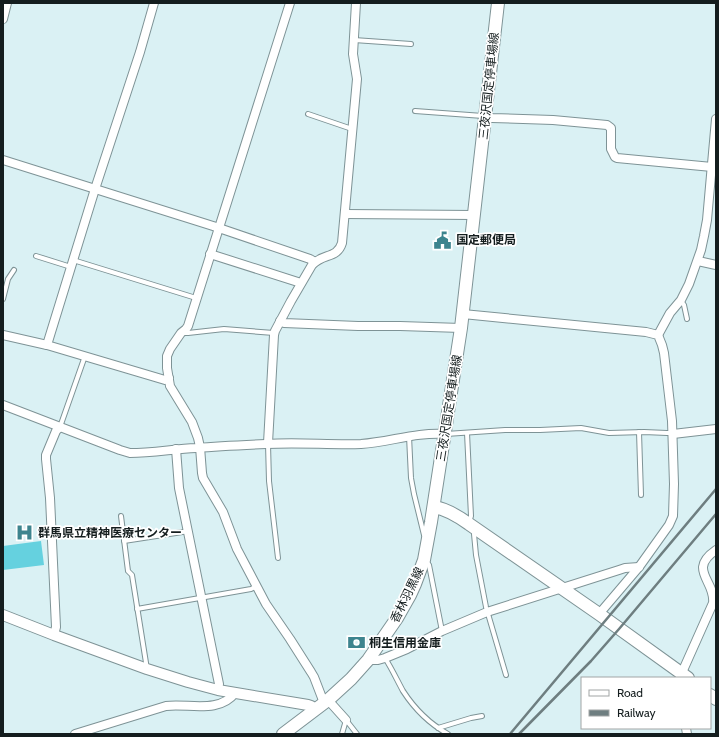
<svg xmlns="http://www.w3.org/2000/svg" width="719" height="737" viewBox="0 0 719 737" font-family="Cabin,'Noto Sans JP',sans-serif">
<rect width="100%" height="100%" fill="#daf1f4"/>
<path fill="#65d1df" d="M 41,541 L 44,565 L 3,570 L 3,546 Z"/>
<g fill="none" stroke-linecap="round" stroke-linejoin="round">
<defs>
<g id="service">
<path d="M 354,40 L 411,44"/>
<path d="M 415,111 L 483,116"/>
<path d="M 308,114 L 352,129"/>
<path d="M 36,256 L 71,267"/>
<path d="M 73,260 L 196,298"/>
<path d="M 3,299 L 8,279 L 14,270"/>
<path d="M 681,301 L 684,305 L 687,319"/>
<path d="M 183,333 L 188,333 L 224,329 L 274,333"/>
<path d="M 60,427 L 85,356"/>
<path d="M 639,432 L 641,495"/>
<path d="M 467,433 L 471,516 L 469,523"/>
<path d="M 446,434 L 505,430 L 540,430 L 581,428 L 609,433 L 644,432 L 667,433 L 672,433"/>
<path d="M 409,436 L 411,478 L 414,494 L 424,535"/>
<path d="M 268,444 L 269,481 L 278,558"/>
<path d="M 121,516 L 128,571 L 132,575 L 147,669"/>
<path d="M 475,530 L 474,534 L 476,555 L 486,607 L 506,675"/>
<path d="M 124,541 L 189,531"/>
<path d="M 426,561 L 429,565 L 442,631"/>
<path d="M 137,609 L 251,589 L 257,586"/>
<path d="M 385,658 C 392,669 397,680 403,691 C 414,708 430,724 448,734"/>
<path d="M 438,728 L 471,718 L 482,716"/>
<path d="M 342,734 L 346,720 L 357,734"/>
</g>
<g id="minor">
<path d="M 290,3 L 188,326 L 186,329 L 181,333 L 170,349 L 167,356 L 167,368 L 170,386 L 192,422 L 198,438 L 200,447 L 202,473 L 203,478 L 223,512 L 237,549 L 266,604 L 290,639 L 311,672 L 314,677 L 324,703"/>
<path d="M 3,19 L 7,3"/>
<path d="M 486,116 L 492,118 L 553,120 L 607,125 L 611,128 L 611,149 L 615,157 L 617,158 L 712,167"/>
<path d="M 3,160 L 213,226 L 310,259 L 315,262"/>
<path d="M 345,214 L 474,215"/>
<path d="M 210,254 L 301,283"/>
<path d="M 698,261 L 716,265"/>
<path d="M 463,314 L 646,332 L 658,335 L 662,345 L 664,353 L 672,421 L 674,484 L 673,516 L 669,525 L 639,567 L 599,614"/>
<path d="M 280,321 L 284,323 L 358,326 L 400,326 L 461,328"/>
<path d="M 3,335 L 47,345 L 165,380 L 169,378"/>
<path d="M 658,335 L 670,313 L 681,300 L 689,284 L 701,250 L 704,236 L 707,220 L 716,119"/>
<path d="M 47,345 L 95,189 L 140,52 L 154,3"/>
<path d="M 3,405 L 120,450 L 130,453 C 152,453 174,449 196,448 C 220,446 243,445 266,444 C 298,442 329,445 361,444 C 390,442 416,432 445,434"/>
<path d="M 673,434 L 716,429"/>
<path d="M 268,443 L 274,335 L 275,331 L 291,301 L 312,265 C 323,253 337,259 342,243 L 357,79 L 353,54 L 356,3"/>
<path d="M 176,449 L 179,488 L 219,684 L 218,690"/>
<path d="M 54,635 L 56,627 L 50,498 L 46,459 L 46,455 L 56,431 L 60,427"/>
<path d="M 368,660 L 378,660 L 385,658 L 407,649 L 442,631 L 487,612 L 619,570 L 625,568 L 639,567"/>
<path d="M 680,677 L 713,603 C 716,581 687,570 716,550"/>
<path d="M 328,700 L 346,720"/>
<path d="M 686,728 L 687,734"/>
<path d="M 75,734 L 166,706 C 188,703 219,714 235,693"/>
</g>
<path id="tertiary" d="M 3,615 L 54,635 L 147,669 L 188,682 L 218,690 L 308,705 L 311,706 L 316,709"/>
<g id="secondary">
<path d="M 434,507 C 447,509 458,516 469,524 L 599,614 L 688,678"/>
<path d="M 710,695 L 716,699"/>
<path d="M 283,734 L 328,700 L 351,679 L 368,660 L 397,618 L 410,595 L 415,584 L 424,560 L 431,522 L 461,328 L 498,3"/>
</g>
</defs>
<use href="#service" stroke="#7e9396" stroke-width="6"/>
<use href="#minor" stroke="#7e9396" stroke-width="10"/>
<use href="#tertiary" stroke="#7e9396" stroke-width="12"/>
<use href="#secondary" stroke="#7e9396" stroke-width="14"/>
<use href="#service" stroke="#fff" stroke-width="4"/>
<use href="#minor" stroke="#fff" stroke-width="8"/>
<use href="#tertiary" stroke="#fff" stroke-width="10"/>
<use href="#secondary" stroke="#fff" stroke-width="12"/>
<g stroke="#6e7e80" stroke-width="2.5">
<path d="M 510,734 L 716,489"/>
<path d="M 519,734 L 591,661 L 619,629 L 716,514"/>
</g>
</g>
<defs>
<symbol id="civic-bare" viewBox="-9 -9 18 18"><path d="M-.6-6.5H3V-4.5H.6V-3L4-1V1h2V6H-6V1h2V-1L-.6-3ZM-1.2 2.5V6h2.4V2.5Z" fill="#3d848e" stroke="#fff" stroke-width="2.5" paint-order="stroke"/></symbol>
<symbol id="hospital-bare" viewBox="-9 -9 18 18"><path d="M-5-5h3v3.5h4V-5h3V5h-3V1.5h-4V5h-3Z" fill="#3d848e" stroke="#fff" stroke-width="2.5" paint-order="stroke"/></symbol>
<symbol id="bank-bare" viewBox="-9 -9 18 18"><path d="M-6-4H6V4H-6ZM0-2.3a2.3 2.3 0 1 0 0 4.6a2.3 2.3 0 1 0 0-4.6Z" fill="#3d848e" stroke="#fff" stroke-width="2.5" paint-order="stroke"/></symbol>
</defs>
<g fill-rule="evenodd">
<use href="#civic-bare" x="430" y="228" width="25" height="25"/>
<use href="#hospital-bare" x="12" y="520" width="25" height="25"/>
<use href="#bank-bare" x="344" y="630" width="25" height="25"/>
</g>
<g text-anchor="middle" stroke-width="3.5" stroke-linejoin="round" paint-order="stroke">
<g font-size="12" fill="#141d1e" stroke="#fff">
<text transform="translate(489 86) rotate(-84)" y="4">三夜沢国定停車場線</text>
<text transform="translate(449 408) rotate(-81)" y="4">三夜沢国定停車場線</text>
<text transform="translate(407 595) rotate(-64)" y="4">香林羽黒線</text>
</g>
<g font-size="12" font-weight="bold" fill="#141d1e" stroke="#fff" text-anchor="start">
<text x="456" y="244">国定郵便局</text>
<text x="38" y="537">群馬県立精神医療センター</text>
<text x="369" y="647">桐生信用金庫</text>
</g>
</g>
<rect width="719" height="737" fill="none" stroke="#141d1e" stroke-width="8"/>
<rect x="581" y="677" width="130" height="52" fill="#ffffff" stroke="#a1a5a5"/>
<rect x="589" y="690" width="20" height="6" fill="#ffffff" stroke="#a1a5a5"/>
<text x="617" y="697" font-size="12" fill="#141d1e">Road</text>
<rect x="589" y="710" width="20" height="6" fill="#6e7e80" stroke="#a1a5a5"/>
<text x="617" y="717" font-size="12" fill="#141d1e">Railway</text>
</svg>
